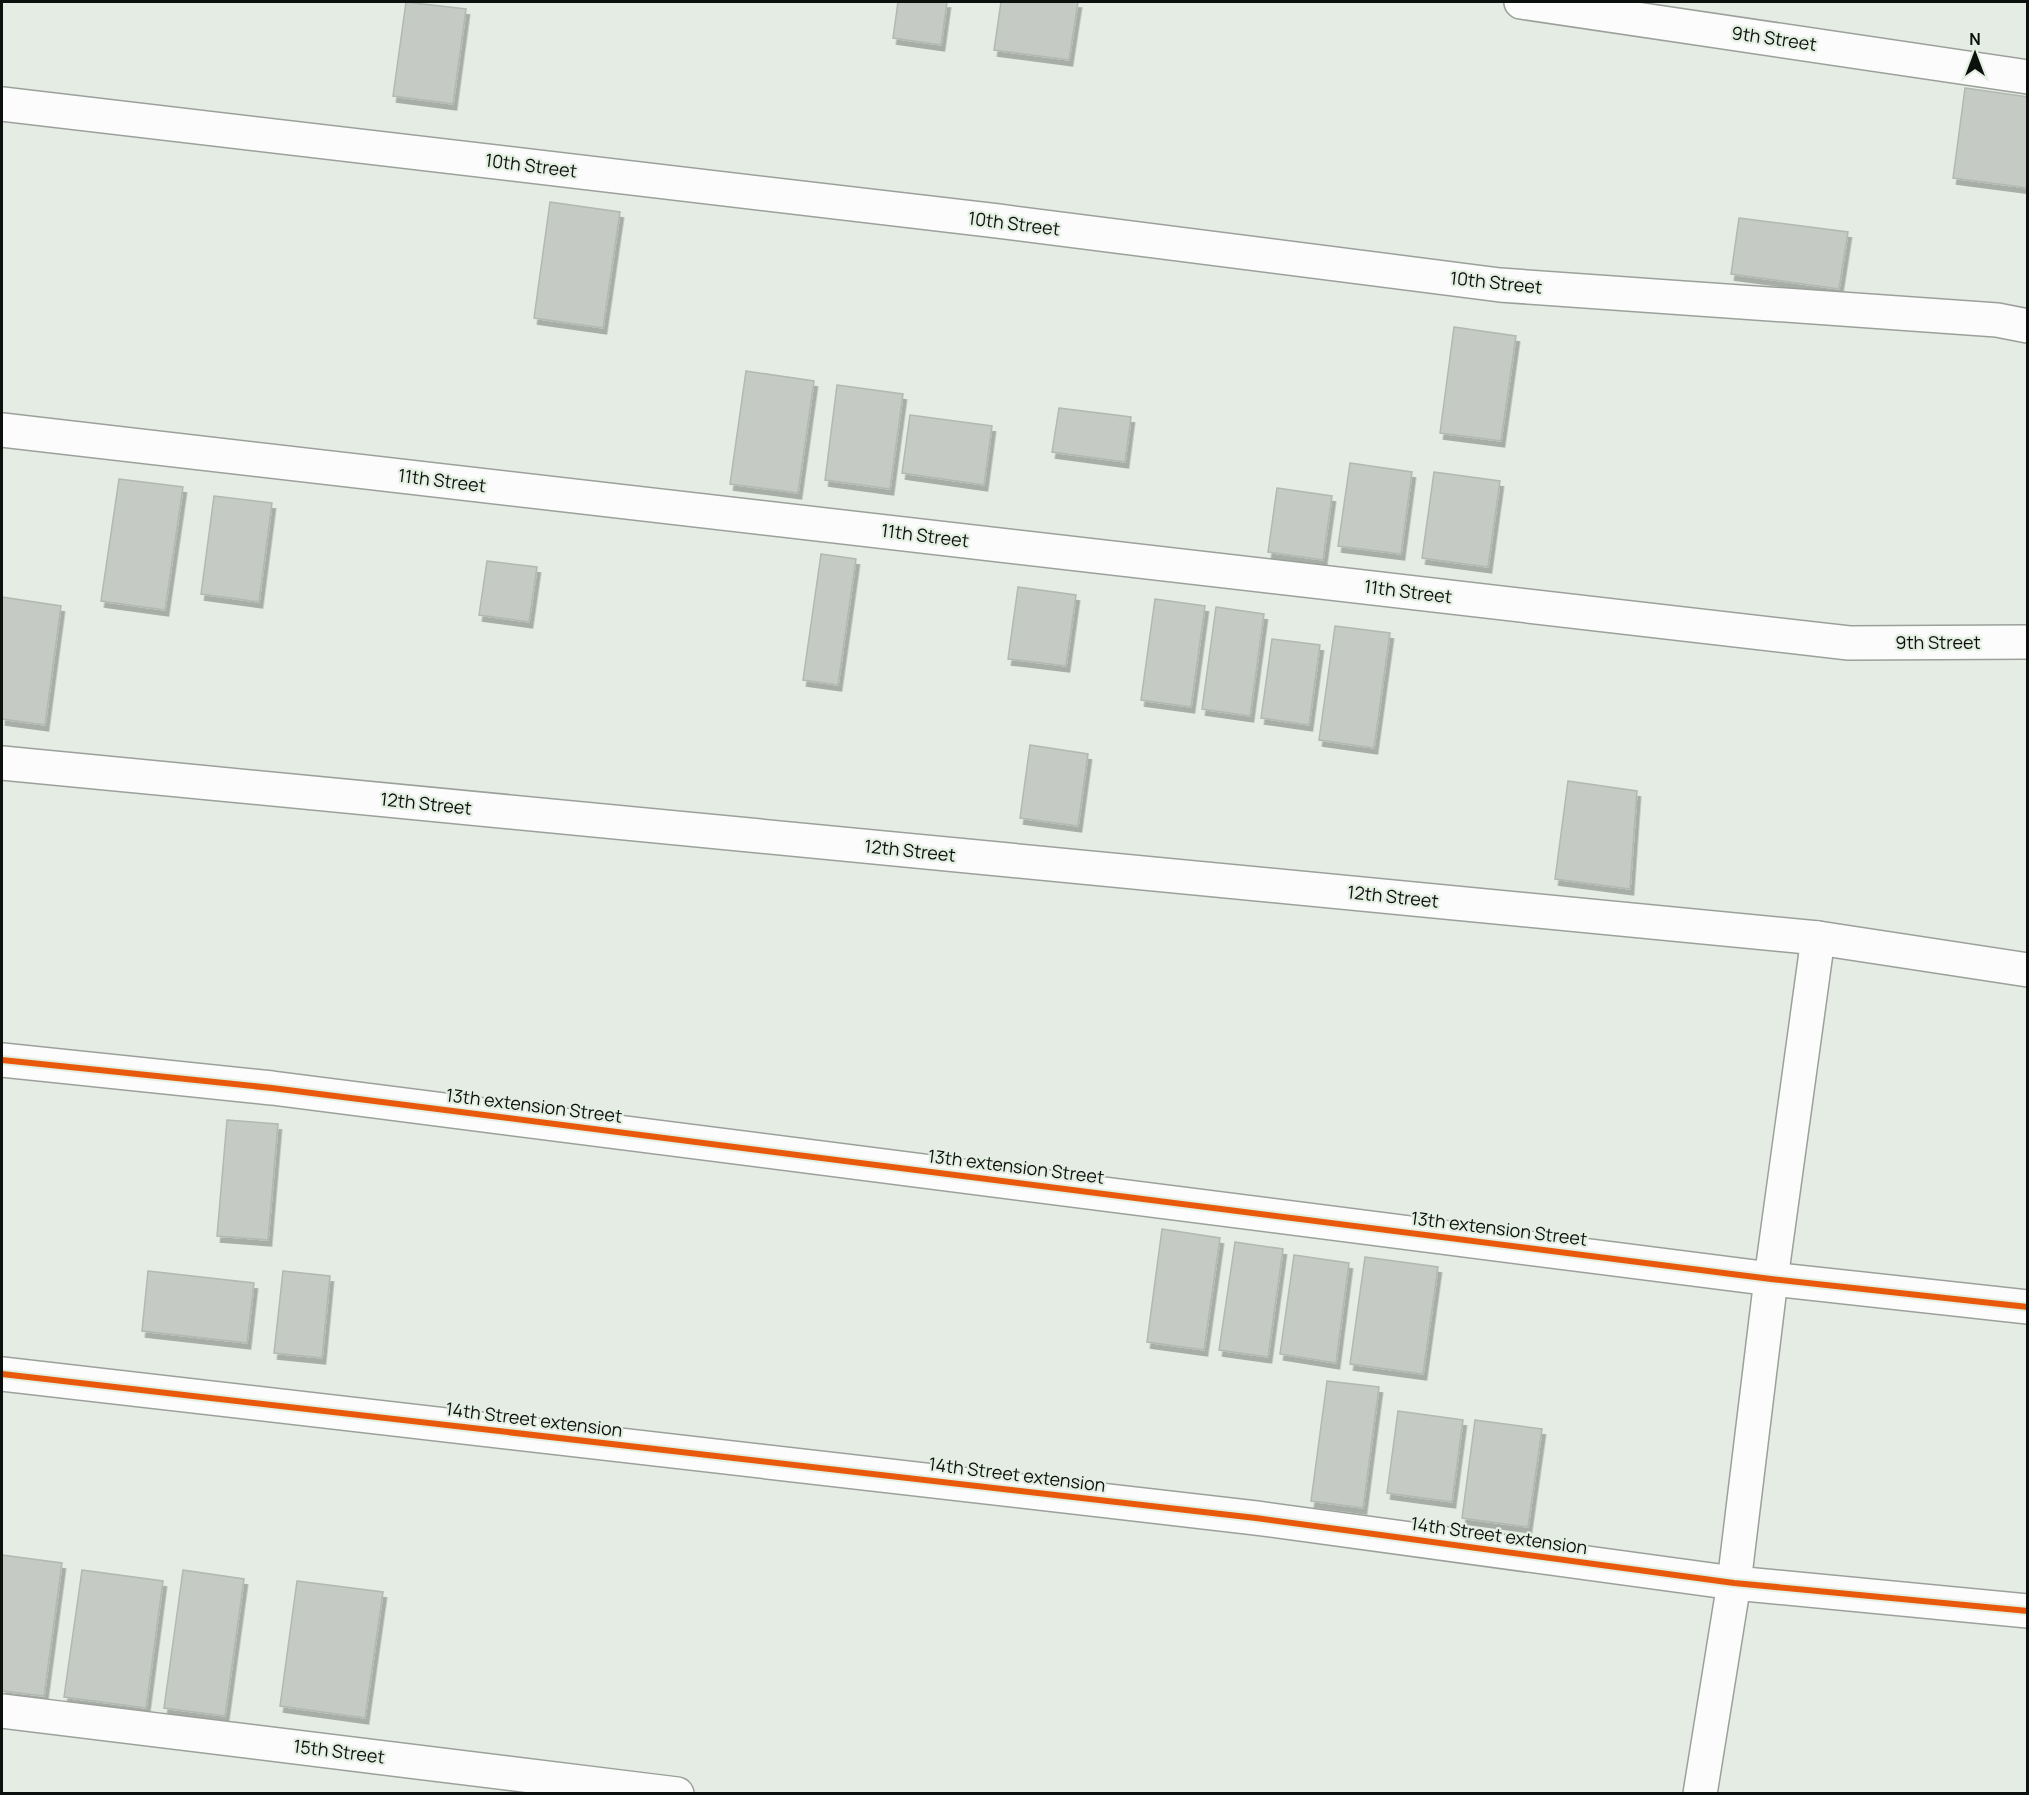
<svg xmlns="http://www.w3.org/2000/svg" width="2029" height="1795" viewBox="0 0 2029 1795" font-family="Manrope,sans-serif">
<defs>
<filter id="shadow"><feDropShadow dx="3.5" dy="6" stdDeviation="0" flood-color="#0004"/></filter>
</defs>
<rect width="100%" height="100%" fill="#e5ece4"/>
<g fill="#c5cac4" stroke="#b2b8b2" stroke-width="1.5" filter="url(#shadow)">
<path d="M 406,2 L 466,9 L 453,104 L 393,96 Z"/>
<path d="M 898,2 L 947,2 L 941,45 L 893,38 Z"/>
<path d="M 1001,2 L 1078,2 L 1069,60 L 994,50 Z"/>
<path d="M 1965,88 L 2028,97 L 2028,188 L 1953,178 Z"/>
<path d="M 550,202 L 620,212 L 603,328 L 534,318 Z"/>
<path d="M 1739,218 L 1848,232 L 1839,289 L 1731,274 Z"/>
<path d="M 1454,327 L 1516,336 L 1501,441 L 1440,433 Z"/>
<path d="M 746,371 L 814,381 L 798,493 L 730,484 Z"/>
<path d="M 837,385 L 903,394 L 890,489 L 825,480 Z"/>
<path d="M 1059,408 L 1131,417 L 1125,462 L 1052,452 Z"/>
<path d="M 910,415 L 992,426 L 984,485 L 902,473 Z"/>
<path d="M 1350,463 L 1412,472 L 1401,554 L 1338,546 Z"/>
<path d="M 1434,472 L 1500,481 L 1488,567 L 1422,558 Z"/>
<path d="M 119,479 L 183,487 L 165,610 L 101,601 Z"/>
<path d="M 1277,488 L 1332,496 L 1323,560 L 1268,552 Z"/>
<path d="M 214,496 L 272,503 L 259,602 L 201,594 Z"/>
<path d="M 821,554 L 856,559 L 838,685 L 803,680 Z"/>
<path d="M 487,561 L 537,567 L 529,622 L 479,615 Z"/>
<path d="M 1018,587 L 1076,595 L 1066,666 L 1008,659 Z"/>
<path d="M 2,597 L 61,606 L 45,725 L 2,719 Z"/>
<path d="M 1155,599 L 1205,606 L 1191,707 L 1141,700 Z"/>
<path d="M 1216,607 L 1264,614 L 1250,716 L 1202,709 Z"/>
<path d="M 1335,626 L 1390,633 L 1374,748 L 1319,740 Z"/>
<path d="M 1272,639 L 1320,645 L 1309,725 L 1261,718 Z"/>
<path d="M 1030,745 L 1088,754 L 1078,826 L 1020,818 Z"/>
<path d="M 1568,781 L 1637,791 L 1630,889 L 1555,879 Z"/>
<path d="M 227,1120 L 278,1124 L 268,1240 L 217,1236 Z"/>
<path d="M 1162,1229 L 1220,1238 L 1204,1350 L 1147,1342 Z"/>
<path d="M 1235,1242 L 1283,1249 L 1268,1357 L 1219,1350 Z"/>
<path d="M 1294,1255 L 1349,1263 L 1336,1363 L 1280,1354 Z"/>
<path d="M 1365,1257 L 1438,1267 L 1423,1374 L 1350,1364 Z"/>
<path d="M 148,1271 L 254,1283 L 247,1343 L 142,1331 Z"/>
<path d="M 283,1271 L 330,1276 L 322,1358 L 274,1353 Z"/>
<path d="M 1327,1381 L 1379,1387 L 1363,1508 L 1311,1501 Z"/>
<path d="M 1398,1411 L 1463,1420 L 1452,1502 L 1387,1493 Z"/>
<path d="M 1475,1420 L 1542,1429 L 1528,1527 L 1462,1518 Z"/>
<path d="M 2,1555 L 62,1563 L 44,1696 L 2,1691 Z"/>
<path d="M 82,1570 L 163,1581 L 146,1708 L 64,1697 Z"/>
<path d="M 183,1570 L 244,1579 L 225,1716 L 164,1708 Z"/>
<path d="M 297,1581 L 383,1592 L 365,1718 L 280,1706 Z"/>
</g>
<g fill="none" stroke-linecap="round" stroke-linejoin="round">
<defs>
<g id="minor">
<path d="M 1521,2 L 2028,77"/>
<path d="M 2,104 L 998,221 L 1500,285 L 1997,320 L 2028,326"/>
<path d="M 2,430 L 1849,643 L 2028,642"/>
<path d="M 2,763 L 1818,938 L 2028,970"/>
<path d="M 2,1060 L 272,1088 L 1771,1279 L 2028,1307"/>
<path d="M 2,1374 L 1256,1518 L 1734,1583 L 2028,1611"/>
<path d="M 2,1711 L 677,1794"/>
<path d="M 1700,1794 L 1734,1583 L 1771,1279 L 1818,938"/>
</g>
</defs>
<use href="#minor" stroke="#9ba09b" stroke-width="36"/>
<use href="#minor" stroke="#fbfcfb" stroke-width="33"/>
<defs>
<g id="cycleway">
<path d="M 2,1060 L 272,1088 L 1771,1279 L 2028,1307"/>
<path d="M 2,1374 L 1256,1518 L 1734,1583 L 2028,1611"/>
</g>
</defs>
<use href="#cycleway" stroke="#e3efe1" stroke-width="10"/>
<use href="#cycleway" stroke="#e8590c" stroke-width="6"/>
</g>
<g text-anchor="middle" stroke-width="4.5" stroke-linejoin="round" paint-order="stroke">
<g font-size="18" fill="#0d110d" stroke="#e3efe1">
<text transform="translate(1774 39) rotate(8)" y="6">9th Street</text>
<text transform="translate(531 166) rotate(7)" y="6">10th Street</text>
<text transform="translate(1014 224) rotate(7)" y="6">10th Street</text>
<text transform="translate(1496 283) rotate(6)" y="6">10th Street</text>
<text transform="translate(442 481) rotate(7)" y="6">11th Street</text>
<text transform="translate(925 536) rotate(7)" y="6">11th Street</text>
<text transform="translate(1408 592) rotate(7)" y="6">11th Street</text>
<text x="1938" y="649">9th Street</text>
<text transform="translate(426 804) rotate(6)" y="6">12th Street</text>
<text transform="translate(910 851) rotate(6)" y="6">12th Street</text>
<text transform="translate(1393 897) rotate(6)" y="6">12th Street</text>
<text transform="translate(534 1106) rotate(7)" y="6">13th extension Street</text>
<text transform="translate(1016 1167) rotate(7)" y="6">13th extension Street</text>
<text transform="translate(1499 1229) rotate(7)" y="6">13th extension Street</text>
<text transform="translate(534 1420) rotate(7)" y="6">14th Street extension</text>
<text transform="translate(1017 1475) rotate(7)" y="6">14th Street extension</text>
<text transform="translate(1499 1536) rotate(8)" y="6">14th Street extension</text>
<text transform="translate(339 1752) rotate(7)" y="6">15th Street</text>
</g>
</g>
<rect width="2029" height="1795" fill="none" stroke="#0d110d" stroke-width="6"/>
<g transform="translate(1975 54)" stroke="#e3efe1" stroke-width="4.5" paint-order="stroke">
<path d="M0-4.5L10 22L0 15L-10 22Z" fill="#0d110d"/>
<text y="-9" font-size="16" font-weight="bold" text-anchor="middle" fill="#0d110d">N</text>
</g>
</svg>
